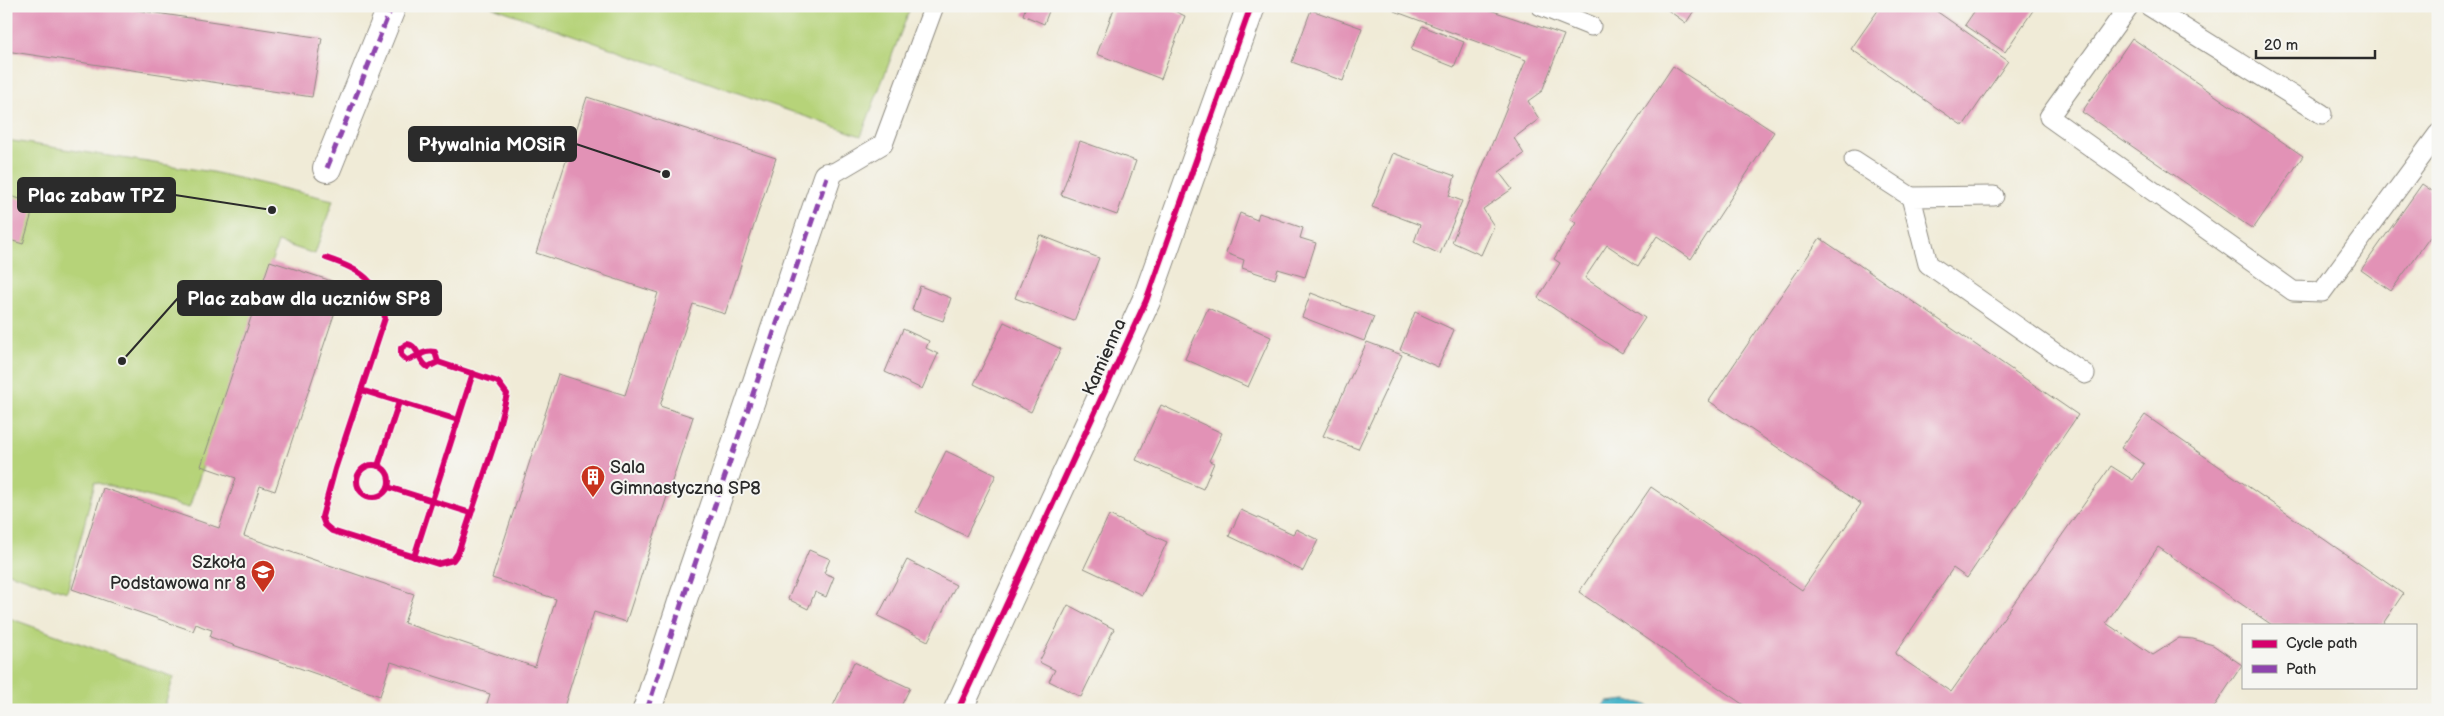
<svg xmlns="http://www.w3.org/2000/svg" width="2444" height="716" viewBox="0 0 2444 716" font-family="'Balsamiq Sans',sans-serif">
<rect width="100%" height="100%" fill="#f6f6f2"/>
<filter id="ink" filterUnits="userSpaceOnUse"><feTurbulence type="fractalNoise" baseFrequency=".02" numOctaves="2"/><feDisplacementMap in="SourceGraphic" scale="10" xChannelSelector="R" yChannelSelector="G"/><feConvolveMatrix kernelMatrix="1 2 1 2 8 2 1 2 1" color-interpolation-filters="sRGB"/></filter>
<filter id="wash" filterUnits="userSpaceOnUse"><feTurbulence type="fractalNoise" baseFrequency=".0096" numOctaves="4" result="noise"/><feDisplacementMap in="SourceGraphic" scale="20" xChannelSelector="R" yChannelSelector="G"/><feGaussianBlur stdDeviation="1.12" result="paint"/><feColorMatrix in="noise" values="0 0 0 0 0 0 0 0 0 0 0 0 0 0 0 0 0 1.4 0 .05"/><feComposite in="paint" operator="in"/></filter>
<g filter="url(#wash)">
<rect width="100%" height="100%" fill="#f0ebd7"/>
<g fill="#b6d379" stroke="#707f52">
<path d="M 490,6 L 911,6 L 861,136 Z"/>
<path d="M 6,140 L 212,172 L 333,200 L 315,254 L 278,242 L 189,508 L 95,482 L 67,592 L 6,572 Z"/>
<path d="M 6,617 L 174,677 L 163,710 L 6,710 Z"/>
</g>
<path fill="#4cb6ca" stroke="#3c707a" d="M 1627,700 L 1644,704 L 1656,710 L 1598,710 L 1607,702 Z"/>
<g id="blocks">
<g fill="#e292b6">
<path d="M 6,6 L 110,6 L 322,38 L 312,97 L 6,51 Z"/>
<path d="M 1026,6 L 1051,6 L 1044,24 L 1023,15 Z"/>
<path d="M 1115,6 L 1164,6 L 1185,16 L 1161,79 L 1097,54 Z"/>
<path d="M 1395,6 L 1478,6 L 1564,35 L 1542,91 L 1528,101 L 1539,119 L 1514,138 L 1524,154 L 1499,172 L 1512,189 L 1483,209 L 1494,226 L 1481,255 L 1452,242 L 1526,60 L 1394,11 Z"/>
<path d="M 1662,6 L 1697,6 L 1686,23 Z"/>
<path d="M 1881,6 L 1929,6 L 2008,61 L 1963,126 L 1851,49 Z"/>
<path d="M 1978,6 L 2036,6 L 2005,52 L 1965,25 Z"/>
<path d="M 1311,10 L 1362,28 L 1343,81 L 1292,62 Z"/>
<path d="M 1422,26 L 1464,42 L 1454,67 L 1411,50 Z"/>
<path d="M 2132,38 L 2303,156 L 2253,229 L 2082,112 Z"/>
<path d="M 1673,66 L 1774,132 L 1691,259 L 1657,236 L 1638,266 L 1607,245 L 1585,278 L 1645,318 L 1622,353 L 1538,298 L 1560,263 L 1554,259 L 1576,223 L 1570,219 Z"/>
<path d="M 587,97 L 776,158 L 725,314 L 693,304 L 660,406 L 693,417 L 626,622 L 594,612 L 563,710 L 485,710 L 490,694 L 391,662 L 380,696 L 210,637 L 212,630 L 203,627 L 196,624 L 193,631 L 72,589 L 103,488 L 219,528 L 236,478 L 201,466 L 270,261 L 344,285 L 275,491 L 260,486 L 244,536 L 414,594 L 404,623 L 535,667 L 556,599 L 492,578 L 558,374 L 625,395 L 658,293 L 536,253 Z"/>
<path d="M 1080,141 L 1136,161 L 1117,215 L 1061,195 Z"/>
<path d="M 1393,153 L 1455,176 L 1449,196 L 1462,201 L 1440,254 L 1414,242 L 1420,225 L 1372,207 Z"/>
<path d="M 2422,184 L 2438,195 L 2438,226 L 2391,291 L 2361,270 Z"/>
<path d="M 6,195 L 35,203 L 23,244 L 6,239 Z"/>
<path d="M 1240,213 L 1257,220 L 1259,213 L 1303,228 L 1300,238 L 1316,243 L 1305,277 L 1278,269 L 1275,279 L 1242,268 L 1244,260 L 1226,253 Z"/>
<path d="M 1040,235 L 1099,258 L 1074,321 L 1015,298 Z"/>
<path d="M 1820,238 L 2078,415 L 1967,578 L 1953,568 L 1895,654 L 1951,692 L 2111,466 L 2133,480 L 2144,464 L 2121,448 L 2145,415 L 2403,594 L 2382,625 L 2272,625 L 2158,547 L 2106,623 L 2153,655 L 2179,638 L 2193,639 L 2213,645 L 2242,665 L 2212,710 L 1751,710 L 1579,592 L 1651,487 L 1802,590 L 1861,504 L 1709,401 Z"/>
<path d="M 920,286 L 951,298 L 943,321 L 912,310 Z"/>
<path d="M 1311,293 L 1374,317 L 1364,341 L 1302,317 Z"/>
<path d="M 1208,308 L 1271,337 L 1248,387 L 1185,359 Z"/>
<path d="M 1415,312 L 1454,330 L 1438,367 L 1400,350 Z"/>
<path d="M 1004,322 L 1061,349 L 1031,412 L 974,384 Z"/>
<path d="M 903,329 L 929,341 L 926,348 L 938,354 L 922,389 L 885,372 Z"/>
<path d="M 1367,342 L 1402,355 L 1358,449 L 1323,436 Z"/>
<path d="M 1161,405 L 1222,433 L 1209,461 L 1214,463 L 1203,489 L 1136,460 Z"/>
<path d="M 946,451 L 996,475 L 966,536 L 916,512 Z"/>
<path d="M 1241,510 L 1293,534 L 1296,529 L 1318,540 L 1303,571 L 1229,536 Z"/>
<path d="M 1109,515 L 1167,542 L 1142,595 L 1084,568 Z"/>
<path d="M 809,550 L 830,559 L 824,573 L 834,577 L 826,597 L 815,592 L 808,609 L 788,599 Z"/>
<path d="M 907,560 L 956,585 L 928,641 L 878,616 Z"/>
<path d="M 1068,605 L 1114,629 L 1081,697 L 1049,681 L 1055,670 L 1039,662 Z"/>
<path d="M 854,662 L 910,688 L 899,710 L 831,710 Z"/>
</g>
</g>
</g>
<g filter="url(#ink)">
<use href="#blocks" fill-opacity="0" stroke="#8e8b81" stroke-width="1"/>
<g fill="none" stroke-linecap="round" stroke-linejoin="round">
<defs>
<g id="service">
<path d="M 1541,6 L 1591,26"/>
<path d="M 2129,6 L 2049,117 L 2293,291 L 2322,292 L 2438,134"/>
<path d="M 2149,6 L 2322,114"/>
<path d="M 1854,160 L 1911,197"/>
<path d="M 827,177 L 883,144 L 934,6"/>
<path d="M 1994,196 L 1911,197 L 1928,264 L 2085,374"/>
</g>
<g id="minor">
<path d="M 327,168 L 392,6"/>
<path d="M 647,710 L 683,599 L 827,177"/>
<path d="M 958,710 L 1146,301 L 1251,6"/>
</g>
</defs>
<use href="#service" stroke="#8e8b81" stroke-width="21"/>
<use href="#minor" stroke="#8e8b81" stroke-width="30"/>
<use href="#service" stroke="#fff" stroke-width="19"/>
<use href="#minor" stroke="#fff" stroke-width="28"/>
<g stroke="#8e44ad" stroke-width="5" stroke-dasharray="10 5" stroke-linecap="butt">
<path d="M 327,168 L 392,6"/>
<path d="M 647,710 L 683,599 L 827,177"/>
</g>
<defs>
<g id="cycleway">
<path d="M 326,258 C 362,270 377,279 385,318 L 335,469 L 322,517 L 325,525 L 332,531 L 438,564 L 453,560 L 458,553 L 495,442 L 507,394 L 498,382 L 438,362"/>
<path d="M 438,362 L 435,352 C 424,349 417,358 406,360 L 401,355 L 401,348 L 407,344 C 419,345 418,362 428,367 L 438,362"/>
<path d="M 361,390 L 458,420"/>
<circle cx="373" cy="481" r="16"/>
<path d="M 378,466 L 399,402"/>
<path d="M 388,487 L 471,513"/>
<path d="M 414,557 L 473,373"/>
<path d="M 958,710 L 1146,301 L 1251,6"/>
</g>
</defs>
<use href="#cycleway" stroke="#f6f6f2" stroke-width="9"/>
<use href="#cycleway" stroke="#d6006c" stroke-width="6"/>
</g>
</g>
<defs>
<symbol id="building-pin" viewBox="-11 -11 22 30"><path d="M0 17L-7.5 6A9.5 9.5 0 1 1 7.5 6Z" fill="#c8321e" stroke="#f6f6f2"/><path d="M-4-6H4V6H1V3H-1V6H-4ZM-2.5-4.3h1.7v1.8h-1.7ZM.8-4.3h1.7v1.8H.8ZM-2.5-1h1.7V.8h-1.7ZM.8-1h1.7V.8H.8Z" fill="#fff"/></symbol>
<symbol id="school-pin" viewBox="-11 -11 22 30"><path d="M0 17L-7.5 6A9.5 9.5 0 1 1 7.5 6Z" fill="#c8321e" stroke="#f6f6f2"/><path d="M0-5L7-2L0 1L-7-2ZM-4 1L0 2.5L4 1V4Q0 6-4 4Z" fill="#fff"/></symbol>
</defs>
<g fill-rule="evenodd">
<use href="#building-pin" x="579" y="463" width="28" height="38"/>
<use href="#school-pin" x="249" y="558" width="28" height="38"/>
</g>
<g text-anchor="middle" stroke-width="4" stroke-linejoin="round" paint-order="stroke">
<g font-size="18" fill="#2b2b2b" stroke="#f6f6f2">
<text transform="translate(1104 357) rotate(-66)" y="6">Kamienna</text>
</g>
<g font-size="18" fill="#2b2b2b" stroke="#f6f6f2" text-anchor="start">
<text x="610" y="473">Sala<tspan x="610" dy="21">Gimnastyczna SP8</tspan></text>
<text x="246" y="568" text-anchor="end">Szkoła<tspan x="246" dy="21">Podstawowa nr 8</tspan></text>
</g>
</g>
<path fill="none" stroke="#2b2b2b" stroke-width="2" d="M666 174L576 144M272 210L175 195M122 361L178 298"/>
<g fill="#2b2b2b" stroke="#f6f6f2" stroke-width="2">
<circle cx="666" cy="174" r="5"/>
<circle cx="272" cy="210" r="5"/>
<circle cx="122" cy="361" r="5"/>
</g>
<g fill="#2b2b2b" stroke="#2b2b2b" stroke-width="2">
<rect x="409" y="127" width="167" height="34" rx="5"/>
<rect x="18" y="178" width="157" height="34" rx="5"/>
<rect x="178" y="281" width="263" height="34" rx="5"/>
</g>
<g font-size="19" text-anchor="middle" font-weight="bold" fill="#fff">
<text x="492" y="151">Pływalnia MOSiR</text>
<text x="96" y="202">Plac zabaw TPZ</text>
<text x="309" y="305">Plac zabaw dla uczniów SP8</text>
</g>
<rect width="2444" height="716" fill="none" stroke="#f6f6f2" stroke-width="25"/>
<rect x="2242" y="624" width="175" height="65" fill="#f6f6f2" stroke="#a5a5a2"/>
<rect x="2252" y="640" width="25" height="8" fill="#d6006c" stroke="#a5a5a2"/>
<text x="2286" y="648" font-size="15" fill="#2b2b2b">Cycle path</text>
<rect x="2252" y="665" width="25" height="8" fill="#8e44ad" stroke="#a5a5a2"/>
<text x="2286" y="674" font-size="15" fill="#2b2b2b">Path</text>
<path d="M2256 50v8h119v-8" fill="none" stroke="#2b2b2b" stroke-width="2.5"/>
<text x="2264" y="50" font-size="15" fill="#2b2b2b" stroke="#f6f6f2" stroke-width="4" paint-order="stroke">20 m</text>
</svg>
